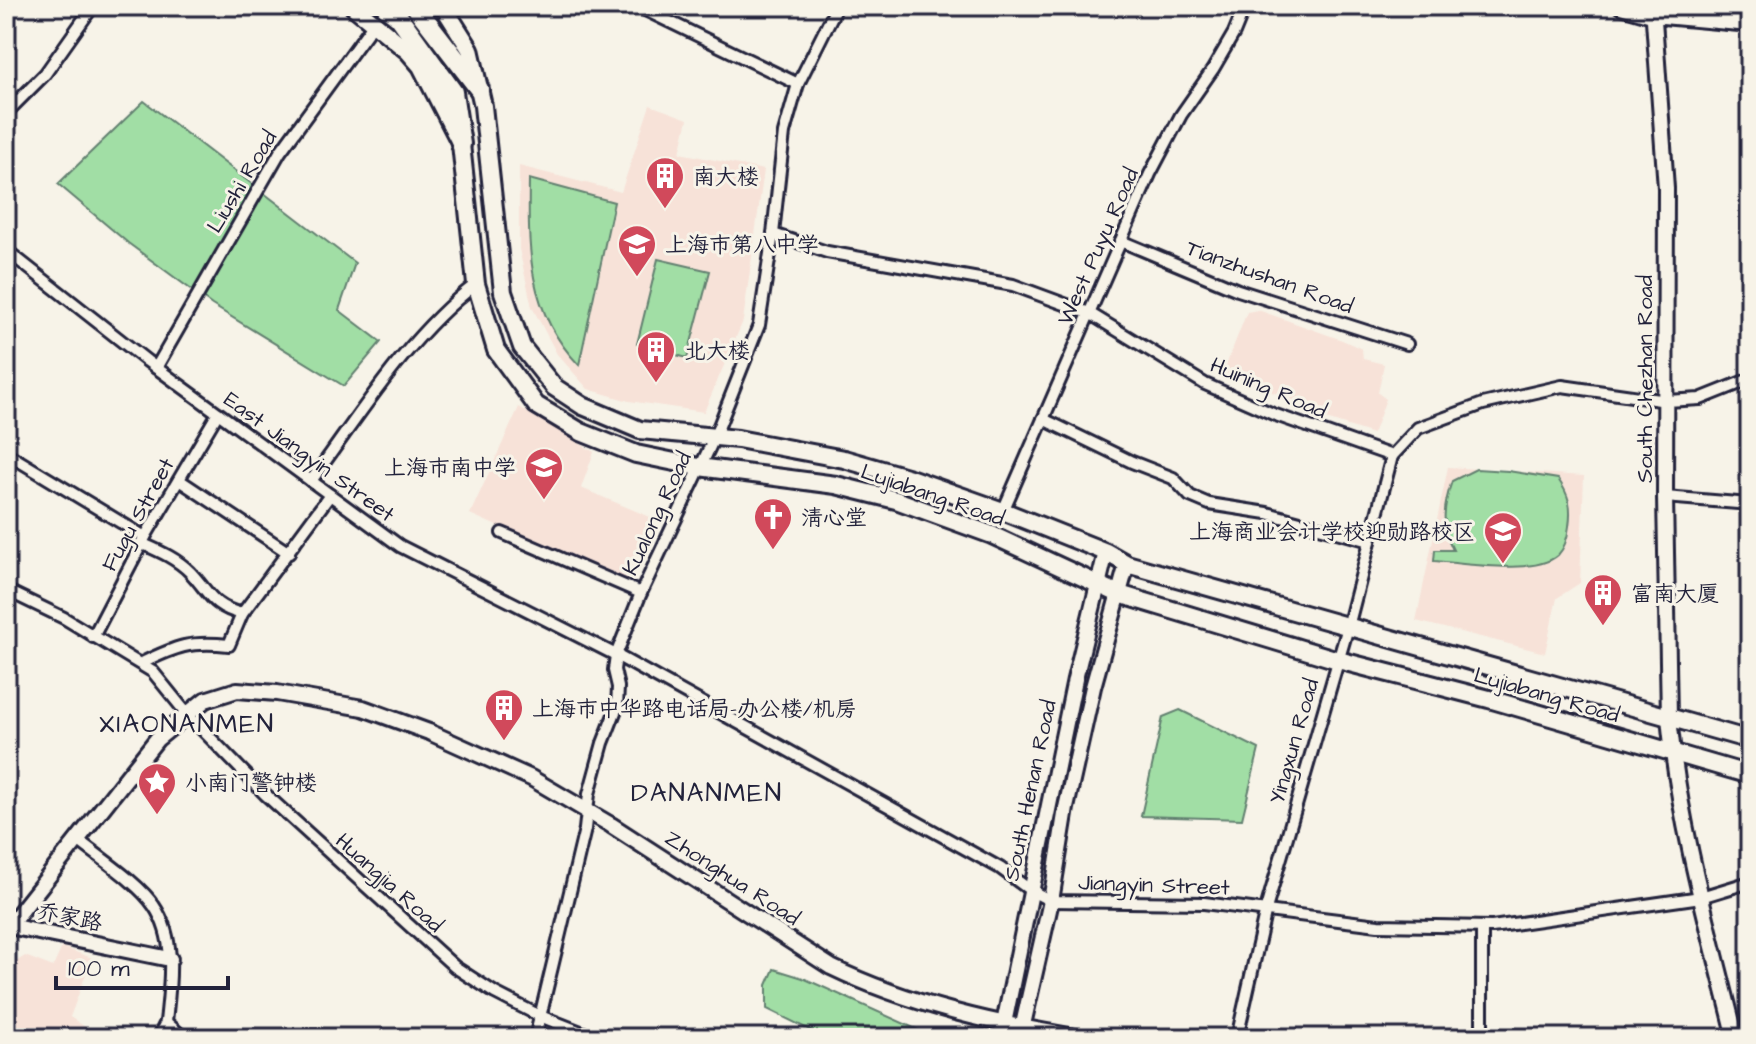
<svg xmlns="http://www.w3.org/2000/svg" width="1756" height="1044" viewBox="0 0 1756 1044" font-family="'Architects Daughter','LXGW WenKai TC',sans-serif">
<rect width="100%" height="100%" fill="#f7f3e8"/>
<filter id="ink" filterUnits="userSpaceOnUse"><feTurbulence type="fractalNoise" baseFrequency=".0125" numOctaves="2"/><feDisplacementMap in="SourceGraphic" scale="16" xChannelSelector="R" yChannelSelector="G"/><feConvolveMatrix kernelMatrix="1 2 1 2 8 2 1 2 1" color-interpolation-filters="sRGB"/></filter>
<g filter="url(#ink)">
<g fill="#f7e2d8">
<path d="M 650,105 L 688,119 L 680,153 L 764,170 L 743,321 L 704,412 L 629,401 L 588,389 L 557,354 L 532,307 L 519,249 L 519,166 L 621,192 Z"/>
<path d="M 1258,310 L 1342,340 L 1362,349 L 1363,359 L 1384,364 L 1378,393 L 1386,399 L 1373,434 L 1301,411 L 1303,404 L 1223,373 L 1247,312 Z"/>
<path d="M 519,407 L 594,452 L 581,488 L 655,519 L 626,583 L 470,514 Z"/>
<path d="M 1448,467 L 1584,476 L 1580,583 L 1557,598 L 1545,653 L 1416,621 Z"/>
<path d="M 62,947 L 92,958 L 70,1017 L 102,1038 L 6,1038 L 6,975 L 14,963 L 25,956 L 53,967 Z"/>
</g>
<g fill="#a1dea5" stroke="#628070" stroke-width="2">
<path d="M 144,101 L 355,263 L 339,310 L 381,342 L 344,386 L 212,305 L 128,243 L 58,184 Z"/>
<path d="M 529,179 L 614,202 L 579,365 C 527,311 528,249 529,179 Z"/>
<path d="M 658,259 L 710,271 L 687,358 L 637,344 Z"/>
<path d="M 1476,469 L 1508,471 L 1558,479 C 1569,495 1572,506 1569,526 C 1568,535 1565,548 1558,555 C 1535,576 1464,563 1434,561 L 1435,550 L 1453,550 C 1441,527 1443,506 1452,481 Z"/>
<path d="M 1180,710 L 1259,749 L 1242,819 L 1141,816 L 1163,717 Z"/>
<path d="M 774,969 L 803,978 L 936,1038 L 826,1038 L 767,1009 L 767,985 Z"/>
</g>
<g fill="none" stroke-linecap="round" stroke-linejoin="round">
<defs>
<g id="street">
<path d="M 637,6 L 798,84"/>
<path d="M 6,113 L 45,74 L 93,6"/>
<path d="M 773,234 L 827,252 L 1013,285 L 1089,313 L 1205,384 L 1273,414 L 1392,456 L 1418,428 L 1483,404 L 1562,386 L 1667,401 L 1700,399 L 1750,379"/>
<path d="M 1121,241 L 1238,290 L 1407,344"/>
<path d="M 6,250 L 147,361 L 400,546 L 616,655 L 1000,868 L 1030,890 L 1051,901 L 1204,903 L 1378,925 L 1492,927 L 1701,897 L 1750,882"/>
<path d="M 156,368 L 280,152 L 374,23"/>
<path d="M 1043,419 L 1132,462 L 1173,478 L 1190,496 L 1209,504 L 1267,513 L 1370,541"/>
<path d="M 6,453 L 145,537"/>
<path d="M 179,480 L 289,553"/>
<path d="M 311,481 C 361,413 408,336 476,284"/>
<path d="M 1665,497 L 1750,504"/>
<path d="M 1003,511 L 1150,174 L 1181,115 L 1213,69 L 1234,33 L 1245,6"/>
<path d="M 502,533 L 641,593"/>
<path d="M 141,543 C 159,551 176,558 190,572 C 210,593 211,606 242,614"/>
<path d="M 6,590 L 64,618 L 153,672 L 187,714 L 265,794 L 455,967 L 495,993 L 540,1016 L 596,1038"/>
<path d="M 93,637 L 145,537 L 218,413"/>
<path d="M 142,663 C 177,646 189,641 229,645 L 242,614 L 330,495"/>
<path d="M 78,840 C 99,857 140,884 154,906 C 177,940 170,983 166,1022 L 184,1038"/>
<path d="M 158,1038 L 166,1022"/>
<path d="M 535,1038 L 585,829 L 589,794 L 603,743 L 617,707 L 618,687 L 614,670 L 616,655 L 641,593 L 715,436 L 759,325 L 773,234 L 784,133 L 798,84 L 837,6"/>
<path d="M 1237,1038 L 1266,909 L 1348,627 L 1392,456"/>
<path d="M 1482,1038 L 1482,927"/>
</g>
<g id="secondary">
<path d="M 1621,6 L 1652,15 L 1750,24"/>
<path d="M 1653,6 L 1666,188 L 1665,497 L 1669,717 C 1679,825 1710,933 1736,1038"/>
<path d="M 9,926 L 170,959"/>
<path d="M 6,930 L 157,739 L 205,700 L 237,690 L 277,693 L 363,708 L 429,732 L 531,778 L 611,825 L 831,967 C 910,1005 995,1024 1082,1038"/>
<path d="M 1001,1038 L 1075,679 L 1106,552"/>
<path d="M 1020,1038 L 1051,901 L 1066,808 L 1093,687 L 1127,564"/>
</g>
<g id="primary">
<path d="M 353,6 L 408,51 L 421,66 L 461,144 L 476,284 L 496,350 L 536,405 L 581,432 L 636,454 L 699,467 L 836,485 L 896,500 L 992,535 L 1119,594 L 1338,660 L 1489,699 L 1750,775"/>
<path d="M 443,6 L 470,49 L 483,106 L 503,292 L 522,347 L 554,387 L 583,406 L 640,430 L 738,439 L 844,459 L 910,478 L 1003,511 L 1106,552 L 1127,564 L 1750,740"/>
</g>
<g id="highway">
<path d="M 385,6 L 399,17 L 453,92 L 461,144"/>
<path d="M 415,6 L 479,89"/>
</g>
</defs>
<use href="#street" stroke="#22223b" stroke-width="16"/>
<use href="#secondary" stroke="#22223b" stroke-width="20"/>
<use href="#primary" stroke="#22223b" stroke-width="22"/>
<use href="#highway" stroke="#22223b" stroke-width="24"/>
<use href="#street" stroke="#f7f3e8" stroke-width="10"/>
<use href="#secondary" stroke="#f7f3e8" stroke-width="14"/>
<use href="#primary" stroke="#f7f3e8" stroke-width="16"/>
<use href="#highway" stroke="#f7f3e8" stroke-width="18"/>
</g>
</g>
<defs>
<symbol id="building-pin" viewBox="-11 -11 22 30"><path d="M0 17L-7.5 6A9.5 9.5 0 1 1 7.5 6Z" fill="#d1495b" stroke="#f7f3e8"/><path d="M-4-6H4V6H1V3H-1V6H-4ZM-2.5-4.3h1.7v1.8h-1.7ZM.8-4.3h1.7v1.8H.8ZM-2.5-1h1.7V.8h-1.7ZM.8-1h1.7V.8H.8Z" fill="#fff"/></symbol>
<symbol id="school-pin" viewBox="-11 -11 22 30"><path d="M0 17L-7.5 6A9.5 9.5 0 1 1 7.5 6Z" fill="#d1495b" stroke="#f7f3e8"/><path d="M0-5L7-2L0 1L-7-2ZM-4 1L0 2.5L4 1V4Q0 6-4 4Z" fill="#fff"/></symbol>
<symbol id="church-pin" viewBox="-11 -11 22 30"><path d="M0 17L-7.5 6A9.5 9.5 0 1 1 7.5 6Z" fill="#d1495b" stroke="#f7f3e8"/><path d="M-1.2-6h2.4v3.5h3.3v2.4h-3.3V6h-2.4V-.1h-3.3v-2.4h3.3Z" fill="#fff"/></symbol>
<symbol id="sight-pin" viewBox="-11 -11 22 30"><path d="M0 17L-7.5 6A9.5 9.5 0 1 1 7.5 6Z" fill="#d1495b" stroke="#f7f3e8"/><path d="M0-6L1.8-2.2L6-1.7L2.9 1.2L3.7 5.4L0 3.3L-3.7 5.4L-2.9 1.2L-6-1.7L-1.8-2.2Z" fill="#fff"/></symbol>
</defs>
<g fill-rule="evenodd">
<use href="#building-pin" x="643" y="154" width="44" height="60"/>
<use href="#school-pin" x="615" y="222" width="44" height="60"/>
<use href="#building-pin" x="634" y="328" width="44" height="60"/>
<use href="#school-pin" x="522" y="445" width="44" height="60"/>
<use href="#church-pin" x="751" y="495" width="44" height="60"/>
<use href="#school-pin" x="1481" y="509" width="44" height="60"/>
<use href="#building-pin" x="1581" y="571" width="44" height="60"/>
<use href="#building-pin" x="482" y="686" width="44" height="60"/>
<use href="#sight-pin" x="135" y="760" width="44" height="60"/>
</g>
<g text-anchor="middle" stroke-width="6" stroke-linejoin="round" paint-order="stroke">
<g font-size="22" fill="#22223b" stroke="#f7f3e8" text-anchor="start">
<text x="693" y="184">南大楼</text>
<text x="665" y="252">上海市第八中学</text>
<text x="684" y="358">北大楼</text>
<text x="516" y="475" text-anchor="end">上海市南中学</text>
<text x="801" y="525">清心堂</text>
<text x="1475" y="539" text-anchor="end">上海商业会计学校迎勋路校区</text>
<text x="1631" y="601">富南大厦</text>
<text x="532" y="716">上海市中华路电话局-办公楼/机房</text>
<text x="185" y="790">小南门警钟楼</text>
</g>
<g font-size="22" fill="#22223b" stroke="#f7f3e8">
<text transform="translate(241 181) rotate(-59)" y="8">Liushi Road</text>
<text transform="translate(1097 246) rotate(-66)" y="8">West Puyu Road</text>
<text transform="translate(1270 276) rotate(20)" y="8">Tianzhushan Road</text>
<text transform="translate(1644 379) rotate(-90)" y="8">South Chezhan Road</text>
<text transform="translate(1269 387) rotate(23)" y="8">Huining Road</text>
<text transform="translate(310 456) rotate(36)" y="8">East Jiangyin Street</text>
<text transform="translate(933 494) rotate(19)" y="8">Lujiabang Road</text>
<text transform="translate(656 513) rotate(-65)" y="8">Kualong Road</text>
<text transform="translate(137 514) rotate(-61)" y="8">Fugu Street</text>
<text transform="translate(1547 694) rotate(16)" y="8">Lujiabang Road</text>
<text transform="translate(1293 741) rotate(-74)" y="8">Yingxun Road</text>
<text transform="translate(1029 790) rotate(-78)" y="8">South Henan Road</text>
<text transform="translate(733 877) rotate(33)" y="8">Zhonghua Road</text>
<text transform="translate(390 882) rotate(42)" y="8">Huangjia Road</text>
<text transform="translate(1154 884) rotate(2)" y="8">Jiangyin Street</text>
<text transform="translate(70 916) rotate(12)" y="8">乔家路</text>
</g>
<g font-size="26" letter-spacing="2" fill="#22223b" stroke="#f7f3e8">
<text x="187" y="732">XIAONANMEN</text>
<text x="707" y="801">DANANMEN</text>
</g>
</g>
<rect width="1756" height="1044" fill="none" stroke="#f7f3e8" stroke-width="32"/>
<rect x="16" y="16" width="1724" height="1012" fill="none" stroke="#22223b" stroke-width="3" filter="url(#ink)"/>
<path d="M56 976v12h172v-12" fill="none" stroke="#22223b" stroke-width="4"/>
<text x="68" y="976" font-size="24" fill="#22223b" stroke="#f7f3e8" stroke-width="6" paint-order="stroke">100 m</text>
</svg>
